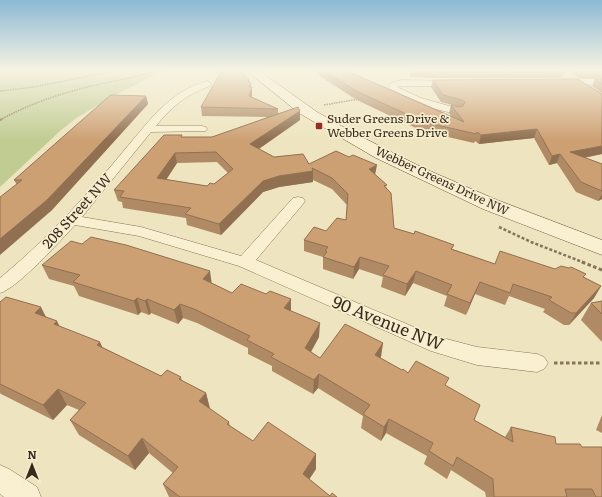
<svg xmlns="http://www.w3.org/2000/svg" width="602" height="497" viewBox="0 0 602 497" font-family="Literata,serif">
<rect width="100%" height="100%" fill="#eee4bf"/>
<path fill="#c1cc93" d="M 12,70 L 164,70 L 106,100 L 75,119 L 60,131 L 0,187 L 0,73 Z"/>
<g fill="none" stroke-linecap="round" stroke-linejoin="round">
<defs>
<g id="minor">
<path d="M 563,79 L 602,79 L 602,85 L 560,84 L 559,82 L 560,80 Z"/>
<path d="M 402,80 L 456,81 L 457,83 L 456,85 L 453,86 L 402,86 L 397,87 L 421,98 L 460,109 L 462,111 L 460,113 C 450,116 394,96 389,87 L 391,83 Z"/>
<path d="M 207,81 L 210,82 L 211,84 L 210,86 C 187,94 171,107 156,126 L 202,126 L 206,127 L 207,129 L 206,131 L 151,132 L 82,217 L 141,227 L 241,256 L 293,198 L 298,197 L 303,198 L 305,201 L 303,204 L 256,260 L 435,336 L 477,347 L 537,354 L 544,357 L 548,363 L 544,369 L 537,372 L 477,365 L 431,351 L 239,266 L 139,236 L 75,225 C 61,240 18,288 0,293 L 0,278 C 29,254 56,228 81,200 C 97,183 112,165 127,147 C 150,120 170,91 207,81 Z"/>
<path d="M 0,465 L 9,469 L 37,487 L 41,497 L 4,497 L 0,494 Z"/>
</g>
<path id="secondary" d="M 246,70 L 258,70 L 317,112 L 352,132 L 423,168 L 497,200 L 602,240 L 602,255 L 483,209 L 376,158 L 299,113 Z"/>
</defs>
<use href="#minor" stroke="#877457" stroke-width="1"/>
<use href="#secondary" stroke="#69553b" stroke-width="1"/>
<g stroke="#877457" stroke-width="1.5" stroke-dasharray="1.5 1" stroke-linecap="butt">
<path d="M 0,91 L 34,87 L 119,70"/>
<path d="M 324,105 L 359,99"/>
<path d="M 0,120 C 29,104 59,94 91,86 C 113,81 135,78 157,70"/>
</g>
<path stroke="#877457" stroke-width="2" stroke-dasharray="2 1.5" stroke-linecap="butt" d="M 0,120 L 2,119"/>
<path stroke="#877457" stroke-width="2.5" stroke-dasharray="3 2" stroke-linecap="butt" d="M 499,227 L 531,242 L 585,263"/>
<g stroke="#877457" stroke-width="3" stroke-dasharray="3.5 2.5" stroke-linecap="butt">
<path d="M 582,262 L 602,270"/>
<path d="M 554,363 L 602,363"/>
</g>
<use href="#minor" fill="#f9f0d2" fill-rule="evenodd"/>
<use href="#secondary" fill="#f9f0d2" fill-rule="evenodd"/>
</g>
<g fill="#b08a64" fill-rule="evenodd">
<path d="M 318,70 L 345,70 L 451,116 L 449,113 L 451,105 L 460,107 L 441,102 L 431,87 L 433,80 L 602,154 L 584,158 L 602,164 L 602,199 L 598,201 L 576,192 L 557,163 L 549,165 L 534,138 L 479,144 L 475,141 L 474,143 L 422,131 L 357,100 L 318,75 Z"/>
<path d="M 410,70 L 562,70 L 565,72 L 562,78 L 425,78 L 424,77 L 410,77 Z"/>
<path d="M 565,70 L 602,70 L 602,78 L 580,78 Z"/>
<path d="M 249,79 L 252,96 L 252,97 L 278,109 L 278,113 L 300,111 L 300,120 L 259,149 L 274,157 L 309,164 L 375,175 L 387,188 L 394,228 L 454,245 L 452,249 L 495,264 L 555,269 L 584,277 L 601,286 L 594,298 L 569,325 L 564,325 L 543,312 L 545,309 L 509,296 L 505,305 L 475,294 L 466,315 L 444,306 L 447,296 L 413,283 L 405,296 L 381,287 L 383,277 L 359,269 L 353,279 L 323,269 L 323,257 L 304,251 L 304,240 L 326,231 L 346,220 L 347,205 L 332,189 L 313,180 L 313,182 L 279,187 L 263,192 L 221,235 L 187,225 L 186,218 L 123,208 L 122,202 L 118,201 L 114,190 L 182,135 L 182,137 L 212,137 L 268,117 L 202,116 L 201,107 ZM 217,162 L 228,173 L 214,184 L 207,186 L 166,180 L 177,163 Z"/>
<path d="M 595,79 L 602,79 L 602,93 L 592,86 Z"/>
<path d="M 146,96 L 148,104 L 51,211 L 17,185 L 14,180 Z"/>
<path d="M 42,265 L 212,283 L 232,293 L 291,311 L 319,337 L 311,352 L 320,358 L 383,343 L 380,358 L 402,370 L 446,386 L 474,420 L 505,437 L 511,427 L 556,444 L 602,497 L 486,497 L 485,492 L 451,470 L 447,479 L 424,464 L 427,456 L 386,433 L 381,441 L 361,428 L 363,416 L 318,388 L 313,394 L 272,371 L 272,366 L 248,354 L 248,348 L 197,323 L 183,318 L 178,324 L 151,313 L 149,315 L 141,312 L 138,315 L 79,296 L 74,286 L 49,279 Z"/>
<path d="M 602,301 L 602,342 L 581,320 L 591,303 Z"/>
<path d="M 0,302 L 46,317 L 59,326 L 161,376 L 181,377 L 182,381 L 206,393 L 210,409 L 229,422 L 230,426 L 253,441 L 316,454 L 316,469 L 309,479 L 330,496 L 337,497 L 169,497 L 163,484 L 173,473 L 149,453 L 135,470 L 79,435 L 70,420 L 79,410 L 67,405 L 53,420 L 1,394 L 0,393 Z"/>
<path d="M 602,415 L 602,433 L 596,430 Z"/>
</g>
<g fill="#907051">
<path d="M 251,84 L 251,90 L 252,87 L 252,96 L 249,104 L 249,87 Z"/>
<path d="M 146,96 L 148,104 L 51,211 L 0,255 L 0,239 Z"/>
<path d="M 300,111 L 300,120 L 251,154 L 250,144 Z"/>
<path d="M 537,129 L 534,138 L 479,144 L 481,135 Z"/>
<path d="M 602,146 L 602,154 L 566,161 L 570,152 Z"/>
<path d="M 175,153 L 177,163 L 160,189 L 157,178 Z"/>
<path d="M 560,154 L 557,163 L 549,165 L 552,156 Z"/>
<path d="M 377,165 L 375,175 L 369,169 Z"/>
<path d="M 313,171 L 313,182 L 279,187 L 263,192 L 221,235 L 219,224 L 263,181 L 279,176 Z"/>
<path d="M 602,194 L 602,199 L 598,201 Z"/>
<path d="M 360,257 L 359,269 L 353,279 L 354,267 Z"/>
<path d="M 210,271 L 212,285 L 203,279 Z"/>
<path d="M 416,271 L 413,283 L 405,296 L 407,284 Z"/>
<path d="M 480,282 L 475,294 L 466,315 L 470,303 Z"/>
<path d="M 601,286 L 594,298 L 569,325 L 576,313 Z"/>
<path d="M 137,298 L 141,312 L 138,315 L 134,301 Z"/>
<path d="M 147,299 L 151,313 L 149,315 L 145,301 Z"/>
<path d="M 291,299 L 291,313 L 284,308 Z"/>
<path d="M 180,304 L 183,318 L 178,324 L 174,310 Z"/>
<path d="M 41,307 L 49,323 L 35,313 Z"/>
<path d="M 57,321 L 65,337 L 54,324 Z"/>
<path d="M 320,323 L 319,337 L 305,362 L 305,348 Z"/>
<path d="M 100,342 L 107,357 L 97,345 Z"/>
<path d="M 383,343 L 381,357 L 372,369 L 375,355 Z"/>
<path d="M 319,374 L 318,388 L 313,394 L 314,380 Z"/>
<path d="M 58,389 L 67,405 L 53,420 L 43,405 Z"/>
<path d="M 206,393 L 210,409 L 199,401 Z"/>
<path d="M 389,419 L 386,433 L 381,441 L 384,427 Z"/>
<path d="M 142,438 L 149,453 L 135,470 L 128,456 Z"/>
<path d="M 316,454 L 316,469 L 303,489 L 303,474 Z"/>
</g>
<g fill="#cda074" stroke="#907051" fill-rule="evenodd">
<path d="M 222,70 L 238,70 L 249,79 L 248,82 L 250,82 L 251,84 L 249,87 L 252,87 L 249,96 L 278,109 L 201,107 Z"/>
<path d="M 322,70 L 345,70 L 464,122 L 451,105 L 459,107 L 463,106 L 465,102 L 462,100 L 443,95 L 433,80 L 578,79 L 602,94 L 602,146 L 570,152 L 602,164 L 602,191 L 581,182 L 560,154 L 552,156 L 537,129 L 481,135 L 477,132 L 476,134 L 424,122 L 358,92 Z"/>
<path d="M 426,70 L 562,70 L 565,72 L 427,72 Z"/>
<path d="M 580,70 L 602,70 L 602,71 L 583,72 Z"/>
<path d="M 595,79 L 602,79 L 602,84 Z"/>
<path d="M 111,95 L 146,96 L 47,200 L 0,239 L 0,197 L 22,180 L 14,180 L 107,98 Z"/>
<path d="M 298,107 L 300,111 L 250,144 L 274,157 L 303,154 L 309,164 L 336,151 L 349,157 L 353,155 L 377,165 L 369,169 L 387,185 L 384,186 L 391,193 L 394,228 L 414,234 L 415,231 L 454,245 L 451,249 L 495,264 L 500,251 L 555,269 L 561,266 L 569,268 L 571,267 L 586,274 L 583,277 L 601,286 L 576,313 L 571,313 L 549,300 L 552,297 L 513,284 L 510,293 L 480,282 L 470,303 L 447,294 L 452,285 L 416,271 L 407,284 L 383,275 L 389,266 L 360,257 L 354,267 L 323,257 L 327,252 L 325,251 L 328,247 L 304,240 L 314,227 L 326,231 L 337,218 L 346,220 L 348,194 L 332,178 L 312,168 L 313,171 L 279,176 L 263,181 L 219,224 L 185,214 L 191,208 L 120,197 L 124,191 L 114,190 L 164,135 L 182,135 L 181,137 L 212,137 ZM 216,152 L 233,169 L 214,184 L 210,183 L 207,186 L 157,178 L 175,153 Z"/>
<path d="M 91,237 L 126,245 L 210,271 L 203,279 L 232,293 L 241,284 L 266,294 L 270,291 L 291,299 L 284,308 L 320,323 L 305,348 L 320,358 L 345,324 L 383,343 L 375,355 L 402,370 L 403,369 L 408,373 L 416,361 L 449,378 L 445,385 L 480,405 L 474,420 L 513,442 L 511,427 L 555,437 L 556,444 L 580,444 L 582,447 L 602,447 L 602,497 L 596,497 L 592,489 L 565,489 L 567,497 L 494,497 L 493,479 L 457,457 L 453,466 L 429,451 L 433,443 L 389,419 L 384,427 L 363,414 L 370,405 L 319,374 L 314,380 L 271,357 L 274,354 L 247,340 L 250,336 L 194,309 L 180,304 L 174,310 L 147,299 L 145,301 L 137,298 L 134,301 L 73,282 L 80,275 L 42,265 L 71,241 L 82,244 Z"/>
<path d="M 6,297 L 41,307 L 35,313 L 57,321 L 54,324 L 100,342 L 97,345 L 161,376 L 167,370 L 181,377 L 179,379 L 206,393 L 199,401 L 229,422 L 227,424 L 253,441 L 268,422 L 316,454 L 303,474 L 330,496 L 332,493 L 337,497 L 180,497 L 163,484 L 178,467 L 142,438 L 128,456 L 70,420 L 86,403 L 58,389 L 43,405 L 0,384 L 0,302 Z"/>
<path d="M 602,301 L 602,314 L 591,303 Z"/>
</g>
<linearGradient id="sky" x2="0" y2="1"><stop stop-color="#8cb9d5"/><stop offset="0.5" stop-color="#f7f3e2"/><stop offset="1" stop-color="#f7f3e2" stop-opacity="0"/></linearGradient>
<rect width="602" height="140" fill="url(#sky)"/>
<rect fill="#972e26" stroke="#f6edcf" stroke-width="1.5" x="315" y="122" width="8" height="8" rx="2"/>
<g text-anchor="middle" stroke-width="3.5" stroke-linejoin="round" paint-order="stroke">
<g font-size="12" fill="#362b1c" stroke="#f6edcf" text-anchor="start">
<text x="327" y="123">Suder Greens Drive &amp;<tspan x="327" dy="14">Webber Greens Drive</tspan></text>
</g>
<g font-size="12" fill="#362b1c" stroke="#f6edcf">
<text transform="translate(442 181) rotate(25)" y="4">Webber Greens Drive NW</text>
</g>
<g font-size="14" fill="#362b1c" stroke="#f6edcf">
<text transform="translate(77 211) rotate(-48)" y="5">208 Street NW</text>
</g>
<g font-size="17" fill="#362b1c" stroke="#f6edcf">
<text transform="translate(388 323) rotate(22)" y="6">90 Avenue NW</text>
</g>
</g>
<g transform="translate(32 465)" stroke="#f6edcf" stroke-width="3" paint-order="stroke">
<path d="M0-3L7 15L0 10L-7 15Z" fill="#362b1c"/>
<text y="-6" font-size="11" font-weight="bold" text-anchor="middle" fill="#362b1c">N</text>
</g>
</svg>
